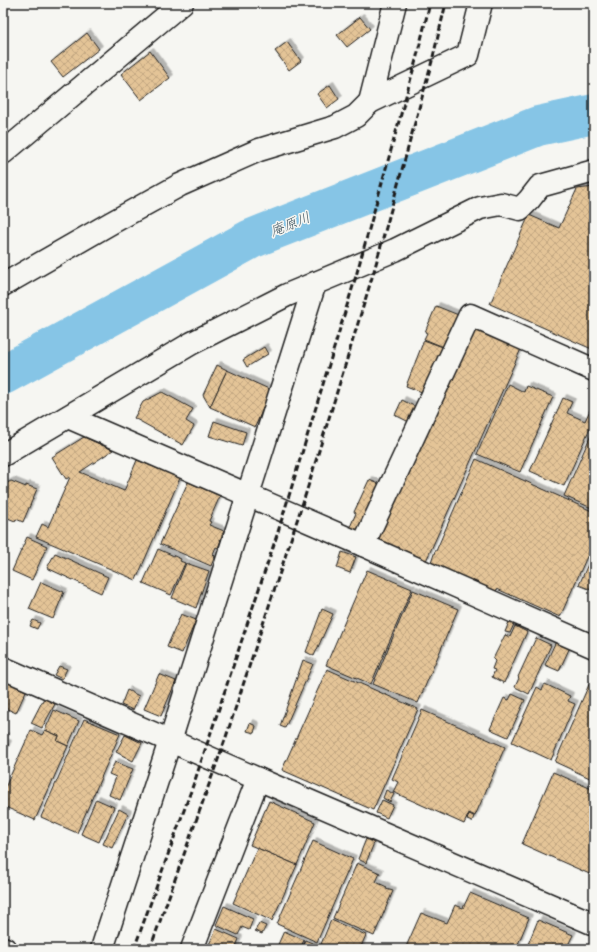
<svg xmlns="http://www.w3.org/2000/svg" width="597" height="952" viewBox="0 0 597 952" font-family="'Playpen Sans','Klee One',sans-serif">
<defs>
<pattern id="building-cross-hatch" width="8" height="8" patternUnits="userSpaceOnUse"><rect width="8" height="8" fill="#e4c497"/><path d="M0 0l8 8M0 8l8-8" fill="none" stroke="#c3a882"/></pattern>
<filter id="shadow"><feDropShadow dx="3.5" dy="-3.5" stdDeviation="0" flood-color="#0004"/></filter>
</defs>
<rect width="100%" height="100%" fill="#f6f6f2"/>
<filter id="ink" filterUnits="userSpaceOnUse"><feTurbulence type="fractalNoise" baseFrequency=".025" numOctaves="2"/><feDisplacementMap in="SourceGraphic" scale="8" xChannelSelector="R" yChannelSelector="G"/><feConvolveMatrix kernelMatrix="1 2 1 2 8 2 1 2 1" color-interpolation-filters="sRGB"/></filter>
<g filter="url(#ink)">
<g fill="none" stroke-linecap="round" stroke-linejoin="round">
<path stroke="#86c5e6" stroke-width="40" d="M 3,375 L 251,239 L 538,126 L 594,114"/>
</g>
<g fill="url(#building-cross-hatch)" stroke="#1c1c1c" filter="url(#shadow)">
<path d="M 360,17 L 370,29 L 347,47 L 337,35 Z"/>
<path d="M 87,33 L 99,49 L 63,77 L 51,62 Z"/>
<path d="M 287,42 L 301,61 L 289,70 L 275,51 Z"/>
<path d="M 150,51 L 170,78 L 141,100 L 121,74 Z"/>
<path d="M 330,85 L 339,99 L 327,108 L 317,94 Z"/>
<path d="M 594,187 L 594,350 L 490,304 L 529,215 L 559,228 L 577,189 Z"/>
<path d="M 436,306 L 461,316 L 446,348 L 424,339 L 427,333 L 425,332 Z"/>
<path d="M 474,329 L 521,349 L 426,561 L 378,540 Z"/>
<path d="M 424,340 L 448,349 L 430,395 L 406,386 Z"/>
<path d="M 264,347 L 268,354 L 247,367 L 243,360 Z"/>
<path d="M 217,365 L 227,370 L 210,407 L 203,395 Z"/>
<path d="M 227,370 L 271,390 L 255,427 L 210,407 Z"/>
<path d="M 508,384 L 524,392 L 526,386 L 553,397 L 520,472 L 477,454 Z"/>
<path d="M 162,392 L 193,409 L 186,421 L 194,426 L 183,445 L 134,418 L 143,402 Z"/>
<path d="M 563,398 L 572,402 L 567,413 L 585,421 L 590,410 L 594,411 L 594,419 L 564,486 L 530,471 Z"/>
<path d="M 402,400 L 420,409 L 413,424 L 395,415 Z"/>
<path d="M 214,421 L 246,432 L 242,446 L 209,436 Z"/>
<path d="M 594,428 L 594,509 L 564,496 Z"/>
<path d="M 84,437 L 113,450 L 80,472 L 124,491 L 137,460 L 180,478 L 136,580 L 36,537 L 42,524 L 48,527 L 70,477 L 66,479 L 52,457 Z"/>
<path d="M 476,459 L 594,512 L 594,541 L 560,617 L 497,589 L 496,591 L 431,563 L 435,551 L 436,551 Z"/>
<path d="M 369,480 L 387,487 L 366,534 L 350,527 L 356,513 L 354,512 Z"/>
<path d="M 11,481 L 26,487 L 26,485 L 37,489 L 23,522 L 16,519 L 15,521 L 3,516 L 3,485 Z"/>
<path d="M 188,482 L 220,496 L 209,521 L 211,522 L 209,525 L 224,531 L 220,540 L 221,540 L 218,548 L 216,547 L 213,554 L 215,556 L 211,566 L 160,544 Z"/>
<path d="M 27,537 L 47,546 L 32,580 L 12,571 Z"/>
<path d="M 158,549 L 181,559 L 180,561 L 185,563 L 171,595 L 143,583 Z"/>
<path d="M 594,550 L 594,591 L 579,585 Z"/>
<path d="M 342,552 L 356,557 L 350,573 L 337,568 Z"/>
<path d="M 55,553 L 108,577 L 101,593 L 47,568 Z"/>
<path d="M 186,563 L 209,571 L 196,608 L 172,598 Z"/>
<path d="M 367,570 L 412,589 L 371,684 L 326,665 Z"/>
<path d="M 41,582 L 64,592 L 53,619 L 29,609 Z"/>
<path d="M 413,590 L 458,609 L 418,703 L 373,684 Z"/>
<path d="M 322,609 L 333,614 L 314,656 L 306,652 Z"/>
<path d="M 181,614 L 196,620 L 182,653 L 167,647 Z"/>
<path d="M 33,620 L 40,623 L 37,629 L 30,626 Z"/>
<path d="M 509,622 L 514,624 L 510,633 L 505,632 Z"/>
<path d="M 515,626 L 527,632 L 504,683 L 492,677 L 495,670 L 492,669 L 495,661 L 493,659 L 505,635 L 510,637 Z"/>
<path d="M 536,638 L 551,645 L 529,694 L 515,687 L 519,678 L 518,677 Z"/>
<path d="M 556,641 L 570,647 L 559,671 L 545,665 Z"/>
<path d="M 303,660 L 313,664 L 285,728 L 280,726 Z"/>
<path d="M 59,666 L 67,669 L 62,679 L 54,675 Z"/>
<path d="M 327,669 L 418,709 L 373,810 L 282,770 Z"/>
<path d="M 159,674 L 176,681 L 161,716 L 144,709 Z"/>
<path d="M 3,680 L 26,691 L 16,713 L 3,707 Z"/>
<path d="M 591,680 L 594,681 L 594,780 L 555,762 Z"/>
<path d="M 545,684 L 570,696 L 568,701 L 575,704 L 551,760 L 512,742 L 537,687 L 542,690 Z"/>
<path d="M 127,690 L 139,696 L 133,710 L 121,705 Z"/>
<path d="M 512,694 L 525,700 L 508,737 L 490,729 L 504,698 L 509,700 Z"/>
<path d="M 44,698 L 55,704 L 42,728 L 31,723 Z"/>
<path d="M 54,710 L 79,721 L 68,746 L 57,741 L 59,736 L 45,730 Z"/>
<path d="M 422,710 L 505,747 L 475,816 L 469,813 L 464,824 L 393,792 L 398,782 L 392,779 Z"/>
<path d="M 84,719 L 120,734 L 77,833 L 41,817 Z"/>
<path d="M 250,723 L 256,726 L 254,733 L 247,731 Z"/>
<path d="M 31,730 L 42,735 L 45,730 L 59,736 L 57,741 L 68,746 L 35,820 L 3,806 L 3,792 Z"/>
<path d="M 125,735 L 142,743 L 133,761 L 116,752 Z"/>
<path d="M 3,736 L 6,737 L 4,742 L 8,744 L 3,755 Z"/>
<path d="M 115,762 L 133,769 L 120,800 L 109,795 L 116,777 L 109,774 Z"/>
<path d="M 553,772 L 594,790 L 594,876 L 522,844 Z"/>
<path d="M 386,790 L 394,794 L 390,802 L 383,798 Z"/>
<path d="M 96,799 L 114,807 L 99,842 L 81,834 Z"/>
<path d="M 382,800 L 393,805 L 387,818 L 376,813 Z"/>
<path d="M 269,801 L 315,822 L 297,865 L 250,845 Z"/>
<path d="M 119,809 L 128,814 L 112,848 L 103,844 Z"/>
<path d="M 469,814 L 474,816 L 472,822 L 467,820 Z"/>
<path d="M 366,839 L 374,843 L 366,863 L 358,859 Z"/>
<path d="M 313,841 L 353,859 L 317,942 L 277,924 Z"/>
<path d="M 257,848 L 297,865 L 272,921 L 233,903 Z"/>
<path d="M 357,863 L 380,873 L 376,882 L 387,887 L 386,889 L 393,891 L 374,936 L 333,918 Z"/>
<path d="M 470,893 L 529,918 L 516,949 L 405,949 L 421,913 L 447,923 L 455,905 L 463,908 Z"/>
<path d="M 224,906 L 253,919 L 249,930 L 242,927 L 238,935 L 216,925 Z"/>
<path d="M 331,920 L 366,935 L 360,949 L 332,949 L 321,944 Z"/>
<path d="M 538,920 L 573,935 L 566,949 L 526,949 Z"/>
<path d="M 259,923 L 266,926 L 262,934 L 255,931 Z"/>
<path d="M 216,929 L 239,939 L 235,949 L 207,949 Z"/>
<path d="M 284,931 L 304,940 L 300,949 L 276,949 Z"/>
<path d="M 594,938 L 594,949 L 589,949 Z"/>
<path d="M 305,940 L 317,945 L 315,949 L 304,944 Z"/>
</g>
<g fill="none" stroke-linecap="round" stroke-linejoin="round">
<defs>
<g id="minor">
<path d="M 395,3 L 370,102 L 468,55 L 481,3"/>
<path d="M 3,153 L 182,3"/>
<path d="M 3,285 L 111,223 L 180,185 L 259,150 L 335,127 L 356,116 L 370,102"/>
<path d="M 594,370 L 470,315 L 363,545 L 594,647"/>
<path d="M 68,417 L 363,545"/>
<path d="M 3,455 L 192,343 L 287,295 L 395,250 L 480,208 L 501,204 L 520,209 L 529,200 L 540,186 L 594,171"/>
<path d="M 3,668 L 258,779"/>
<path d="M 3,948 L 5,949"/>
<path d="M 102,949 L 170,741 L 315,283"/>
<path d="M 192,949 L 258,779 L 594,924"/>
</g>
</defs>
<use href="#minor" stroke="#1c1c1c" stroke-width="25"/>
<use href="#minor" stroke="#f6f6f2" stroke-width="22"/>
<g stroke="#1c1c1c" stroke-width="3" stroke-dasharray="6 3" stroke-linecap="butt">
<path d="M 134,949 L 196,777 L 277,535 L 356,276 L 416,60 L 430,3"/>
<path d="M 150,949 L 225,740 L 306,493 L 374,271 L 432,61 L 446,3"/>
</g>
</g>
</g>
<g text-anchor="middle" stroke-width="3" stroke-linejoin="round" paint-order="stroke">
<g font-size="14" font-style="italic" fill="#415763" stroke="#f6f6f2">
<text transform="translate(290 224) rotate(-22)" y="5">庵原川</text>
</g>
</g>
<rect width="597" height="952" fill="none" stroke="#f6f6f2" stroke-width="16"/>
<rect x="8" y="8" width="581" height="936" fill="none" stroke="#1c1c1c" stroke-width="1.5" filter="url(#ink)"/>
</svg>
